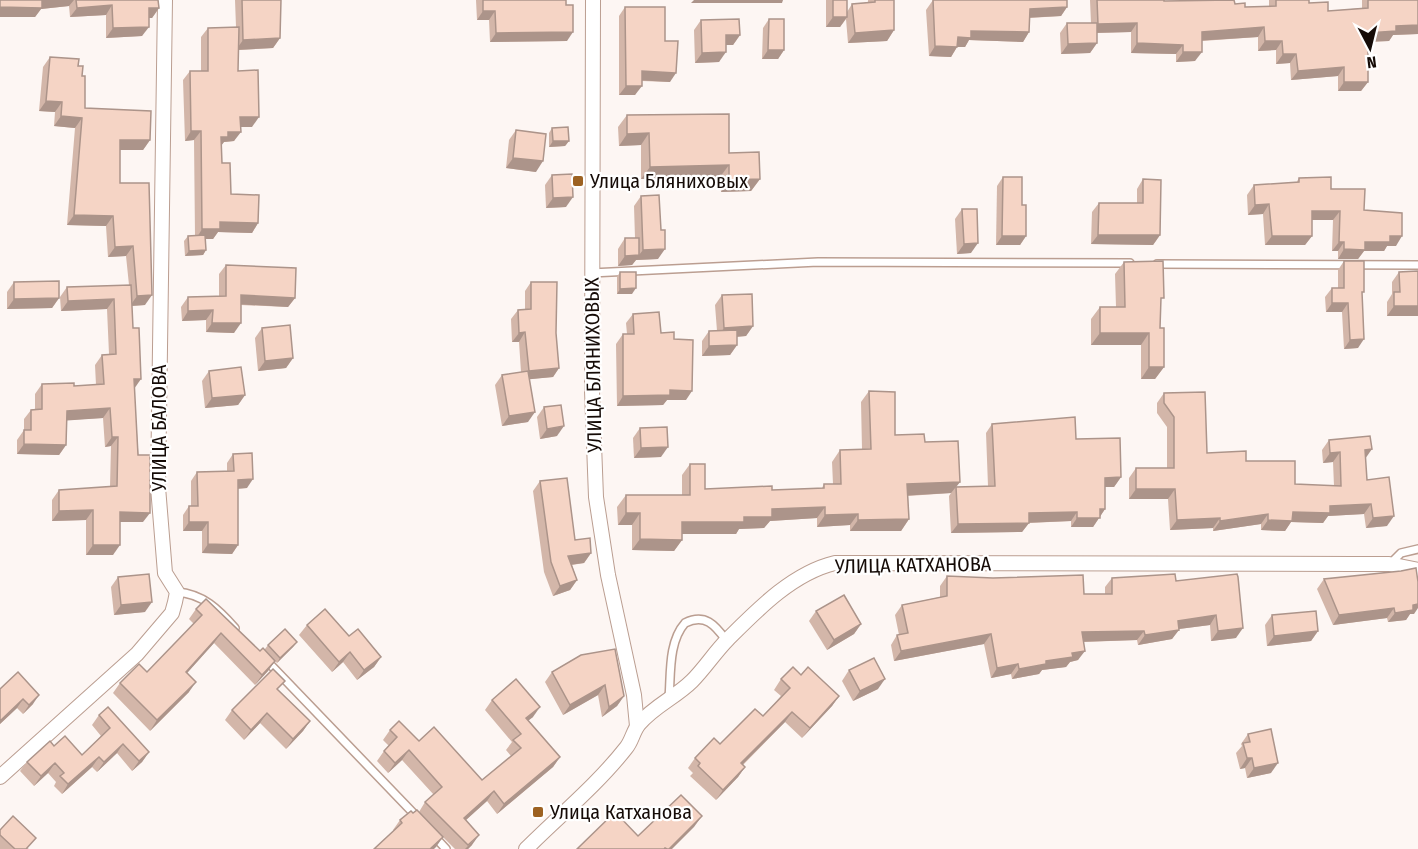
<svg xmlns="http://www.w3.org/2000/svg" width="1418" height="849" viewBox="0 0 1418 849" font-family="'Fira Sans Condensed',sans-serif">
<rect width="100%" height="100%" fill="#fdf6f3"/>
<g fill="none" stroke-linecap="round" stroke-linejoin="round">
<defs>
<g id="lane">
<path d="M 1157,264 L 1418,265"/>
<path d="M 591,273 L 818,262 L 1130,263"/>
<path d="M 1390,564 L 1401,553 L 1418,549"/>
<path d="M 177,592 C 203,594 218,609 235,628"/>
<path d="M 266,660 L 418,818"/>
<path d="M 669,698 C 671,675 668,642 685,623 C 705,613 715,625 726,640"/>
<path d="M 433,835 L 446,849"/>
</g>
<g id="street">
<path d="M 593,0 L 592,391 L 596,497 L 608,575 L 634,695 L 637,726"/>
<path d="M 0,777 L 137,654 L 172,613 L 175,602 L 177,592 L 165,573 L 158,487 L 165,0"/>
<path d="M 526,849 C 559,816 597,785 626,748 C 632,741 633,731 639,724 C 654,706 676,697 692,681 C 705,668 715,652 728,639 C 758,609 793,573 835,563 L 1355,564 L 1389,564 L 1418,570"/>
</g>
</defs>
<use href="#lane" stroke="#bb9e91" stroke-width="10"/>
<use href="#street" stroke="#bb9e91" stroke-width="16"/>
<use href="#lane" stroke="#fff" stroke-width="7"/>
<use href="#street" stroke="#fff" stroke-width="14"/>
</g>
<g fill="#d3b6a9">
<path d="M 0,0 L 158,0 L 159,8 L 152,18 L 149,18 L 142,36 L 106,38 L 106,15 L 70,17 L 69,6 L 41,9 L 35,17 L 0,17 Z"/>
<path d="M 235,0 L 281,0 L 280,38 L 273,48 L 238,50 L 238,71 L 252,127 L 241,127 L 234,141 L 224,142 L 221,145 L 222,163 L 231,194 L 258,223 L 252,233 L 218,232 L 213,239 L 205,239 L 206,250 L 203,255 L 185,256 L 184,241 L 188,236 L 195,236 L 194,140 L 185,141 L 183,80 L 190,71 L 201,71 L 201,37 L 208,28 L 236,27 Z"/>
<path d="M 476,0 L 566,0 L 567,41 L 490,42 L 489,20 L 477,20 Z"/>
<path d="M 826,0 L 847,0 L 847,12 L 852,4 L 868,3 L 868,0 L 894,0 L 894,30 L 887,41 L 848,43 L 846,19 L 840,27 L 826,27 Z"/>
<path d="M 933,0 L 1067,0 L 1067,7 L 1061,16 L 1029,18 L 1029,32 L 1023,42 L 969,40 L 965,47 L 957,47 L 951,57 L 929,56 L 926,10 Z"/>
<path d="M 1090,0 L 1164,0 L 1164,1 L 1235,4 L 1245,7 L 1269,7 L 1269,0 L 1309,0 L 1309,3 L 1328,11 L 1362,8 L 1362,0 L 1418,0 L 1418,34 L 1393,35 L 1389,41 L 1368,42 L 1368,82 L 1361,91 L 1338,91 L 1338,76 L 1291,80 L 1290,63 L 1276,64 L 1276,50 L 1258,51 L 1258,37 L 1202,41 L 1195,61 L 1176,62 L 1176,54 L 1131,53 L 1131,32 L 1097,33 L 1097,43 L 1090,53 L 1061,54 L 1060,33 L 1067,23 L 1091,23 Z"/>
<path d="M 625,7 L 665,41 L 670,82 L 642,81 L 635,95 L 619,95 L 619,16 Z"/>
<path d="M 769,19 L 784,50 L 778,59 L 762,59 L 763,28 Z"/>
<path d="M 701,20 L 740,35 L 733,45 L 726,45 L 719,62 L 695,63 L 694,30 Z"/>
<path d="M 50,57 L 78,66 L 82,76 L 85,108 L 150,140 L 143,150 L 120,150 L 120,183 L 149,183 L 145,305 L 132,306 L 134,388 L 143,522 L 120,522 L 113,555 L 86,555 L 86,520 L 52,521 L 52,500 L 59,490 L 110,487 L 111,446 L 105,447 L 103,418 L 67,420 L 66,445 L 59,455 L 17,454 L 17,440 L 24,430 L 24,419 L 31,410 L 35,409 L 35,394 L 42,384 L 74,386 L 96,385 L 95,365 L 102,355 L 109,354 L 107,309 L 61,311 L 60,297 L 67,287 L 129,285 L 126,256 L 108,257 L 106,226 L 67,225 L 75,128 L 54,126 L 55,112 L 39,111 L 43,67 Z"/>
<path d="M 627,115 L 729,153 L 760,179 L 751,191 L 721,192 L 720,177 L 641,179 L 641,145 L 619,146 L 618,127 Z"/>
<path d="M 552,128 L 569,141 L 565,146 L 549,147 L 549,133 Z"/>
<path d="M 516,130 L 536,172 L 506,168 L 509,140 Z"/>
<path d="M 552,175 L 566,207 L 546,208 L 545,185 Z"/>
<path d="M 1003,177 L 1022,205 L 1026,236 L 1020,245 L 996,245 L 997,186 Z"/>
<path d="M 1299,178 L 1331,189 L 1364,210 L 1396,246 L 1387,246 L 1384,251 L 1364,251 L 1358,259 L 1338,259 L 1338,251 L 1332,251 L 1333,220 L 1312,220 L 1312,236 L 1305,245 L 1265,245 L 1263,214 L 1248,215 L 1247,195 L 1254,185 L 1296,183 Z"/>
<path d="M 1143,179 L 1160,235 L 1153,245 L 1091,244 L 1092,212 L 1099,203 L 1137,203 L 1137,189 Z"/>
<path d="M 641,196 L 658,259 L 636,260 L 632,265 L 618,266 L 618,249 L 625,238 L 635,238 L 634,206 Z"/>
<path d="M 962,209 L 971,253 L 957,254 L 955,219 Z"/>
<path d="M 1344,261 L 1362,296 L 1358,348 L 1344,349 L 1342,312 L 1326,312 L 1325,297 L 1332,288 L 1338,288 L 1338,270 Z"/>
<path d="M 1124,262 L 1161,303 L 1160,328 L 1164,367 L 1155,379 L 1141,379 L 1141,345 L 1091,345 L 1091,319 L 1100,307 L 1116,307 L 1115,274 Z"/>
<path d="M 226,265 L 295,298 L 288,307 L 241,305 L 234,333 L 206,332 L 206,320 L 182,321 L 181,307 L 188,297 L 219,296 L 219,274 Z"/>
<path d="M 1418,271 L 1418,316 L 1387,316 L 1387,302 L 1392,294 L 1392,282 L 1399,272 Z"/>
<path d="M 620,272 L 632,294 L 617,294 L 617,277 Z"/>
<path d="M 14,282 L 59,298 L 52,308 L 7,309 L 7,292 Z"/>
<path d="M 531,282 L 556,333 L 559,368 L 553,377 L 530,379 L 528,422 L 502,426 L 495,385 L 502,375 L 521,372 L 519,342 L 512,342 L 511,319 L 518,310 L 525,309 L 525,291 Z"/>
<path d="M 722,295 L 753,326 L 746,336 L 737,337 L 737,345 L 730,355 L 702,356 L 702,341 L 709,331 L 717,331 L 715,305 Z"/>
<path d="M 633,314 L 661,333 L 674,339 L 686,400 L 667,400 L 663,405 L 617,406 L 616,344 L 623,334 L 627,334 L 626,323 Z"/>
<path d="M 262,328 L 293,358 L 286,368 L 258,371 L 255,338 Z"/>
<path d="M 209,371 L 245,395 L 238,405 L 205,408 L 202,381 Z"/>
<path d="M 869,391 L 895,435 L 925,442 L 960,482 L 956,487 L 988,486 L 986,433 L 992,424 L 1076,439 L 1121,477 L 1114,487 L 1105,487 L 1105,509 L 1093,527 L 1071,527 L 1071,521 L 1029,523 L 1022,532 L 951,533 L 949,496 L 951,493 L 908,496 L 909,519 L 901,531 L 850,531 L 850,525 L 817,527 L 817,518 L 770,521 L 764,528 L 739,529 L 736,534 L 682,534 L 682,540 L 674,551 L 632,550 L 632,525 L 618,525 L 617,507 L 626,495 L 682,495 L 682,475 L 690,464 L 705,489 L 772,490 L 822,488 L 824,484 L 833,484 L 832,462 L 840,450 L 862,449 L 861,402 Z"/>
<path d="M 1164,393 L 1207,453 L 1246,461 L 1295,484 L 1334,486 L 1333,462 L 1323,463 L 1322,450 L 1329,440 L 1365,458 L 1367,480 L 1387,526 L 1366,528 L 1364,514 L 1328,516 L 1323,523 L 1291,522 L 1285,531 L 1261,530 L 1261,524 L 1213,531 L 1213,528 L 1170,530 L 1168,499 L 1129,499 L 1129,478 L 1136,468 L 1167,468 L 1167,427 L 1157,413 L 1157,403 Z"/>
<path d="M 544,407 L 557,436 L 540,439 L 537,417 Z"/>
<path d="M 640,428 L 661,457 L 634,458 L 633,438 Z"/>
<path d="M 233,454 L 247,488 L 238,489 L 238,545 L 232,554 L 202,553 L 202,531 L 183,531 L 183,515 L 189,506 L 191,506 L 191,481 L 197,472 L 227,471 L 227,463 Z"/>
<path d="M 540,481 L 575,540 L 591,553 L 584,563 L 572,565 L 577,580 L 570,590 L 553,596 L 544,572 L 533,491 Z"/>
<path d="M 1237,574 L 1236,638 L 1211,641 L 1210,625 L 1179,629 L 1172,639 L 1138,645 L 1137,640 L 1084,642 L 1078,660 L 1070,662 L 1066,667 L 1042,670 L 1039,674 L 1012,679 L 1011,674 L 991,678 L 984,644 L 894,661 L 891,645 L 897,635 L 899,635 L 895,615 L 902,605 L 940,597 L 940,586 L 947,576 L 1084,594 L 1105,594 L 1105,587 L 1112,578 L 1176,581 Z"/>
<path d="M 118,577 L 145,612 L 114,615 L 111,587 Z"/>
<path d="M 1324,579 L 1414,614 L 1410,614 L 1406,620 L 1388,622 L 1387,618 L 1333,625 L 1317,589 Z"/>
<path d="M 196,609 L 260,651 L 265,649 L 268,645 L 297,642 L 293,647 L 277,663 L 275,661 L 268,671 L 255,685 L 214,643 L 187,673 L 189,692 L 150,731 L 113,693 L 120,683 L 147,672 L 194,624 L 189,619 Z"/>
<path d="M 816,611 L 861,624 L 854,634 L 827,650 L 809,621 Z"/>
<path d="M 1272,615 L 1318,631 L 1311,641 L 1267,646 L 1265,625 Z"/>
<path d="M 307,625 L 349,636 L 381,657 L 374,667 L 357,680 L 343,662 L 332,672 L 299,635 Z"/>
<path d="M 581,655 L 624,696 L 617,706 L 602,717 L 598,695 L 563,715 L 545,682 L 552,672 Z"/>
<path d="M 849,670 L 878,689 L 853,701 L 842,681 Z"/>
<path d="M 18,672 L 33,704 L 23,714 L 17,708 L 0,724 L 0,689 Z"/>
<path d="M 801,675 L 839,696 L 832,706 L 802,738 L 785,722 L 743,765 L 745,767 L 738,777 L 716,800 L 690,776 L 693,773 L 688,768 L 695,758 L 720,744 L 763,716 L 781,696 L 774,690 L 781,679 Z"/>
<path d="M 278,690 L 310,721 L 303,731 L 286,749 L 260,723 L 244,740 L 225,720 L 232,710 Z"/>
<path d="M 492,700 L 533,717 L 528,720 L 560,757 L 553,767 L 497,814 L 487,801 L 466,820 L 472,845 L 468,849 L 455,849 L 441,835 L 436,847 L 394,831 L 393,830 L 400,820 L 413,813 L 419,812 L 425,802 L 434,795 L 402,760 L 388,773 L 377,761 L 384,751 L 389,746 L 383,740 L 390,730 L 482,780 L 511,756 L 506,750 L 512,742 L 485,710 Z"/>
<path d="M 99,715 L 149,752 L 142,762 L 132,771 L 117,753 L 97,772 L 92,767 L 62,794 L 54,786 L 56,782 L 48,773 L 34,786 L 20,771 L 27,762 L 54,746 L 82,755 L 101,736 L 92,725 Z"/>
<path d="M 1248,734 L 1271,773 L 1247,778 L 1245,768 L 1240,769 L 1236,753 L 1242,746 L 1241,744 Z"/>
<path d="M 0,830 L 29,849 L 0,849 Z"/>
</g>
<g fill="#ac948a">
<path d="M 42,0 L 74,0 L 69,6 L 41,9 L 35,17 L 0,17 L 0,7 Z"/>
<path d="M 694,0 L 783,0 L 782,3 L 691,3 Z"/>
<path d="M 112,5 L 106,15 L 70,17 L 77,8 Z"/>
<path d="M 1067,7 L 1061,16 L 1023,18 L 1030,9 Z"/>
<path d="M 149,8 L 159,8 L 152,18 L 142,18 Z"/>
<path d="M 483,11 L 495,11 L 489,20 L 477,20 Z"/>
<path d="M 833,17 L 847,17 L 840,27 L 826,27 Z"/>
<path d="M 1137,23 L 1131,32 L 1091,33 L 1098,24 Z"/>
<path d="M 1418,25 L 1418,34 L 1393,35 L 1389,41 L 1361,42 L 1368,33 L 1396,26 Z"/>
<path d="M 149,27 L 142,36 L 106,38 L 113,28 Z"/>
<path d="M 1264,27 L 1258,37 L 1195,41 L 1202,32 Z"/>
<path d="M 894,30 L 887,41 L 848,43 L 855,33 Z"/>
<path d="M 971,31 L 1029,32 L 1023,42 L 969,40 L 965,47 L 951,47 L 958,37 Z"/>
<path d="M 573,32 L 567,41 L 490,42 L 496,33 Z"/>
<path d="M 726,35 L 740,35 L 733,45 L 719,45 Z"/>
<path d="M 280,38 L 273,48 L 236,50 L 243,40 Z"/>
<path d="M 1265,41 L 1282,41 L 1276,50 L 1258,51 Z"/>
<path d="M 1097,43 L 1090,53 L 1061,54 L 1068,44 Z"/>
<path d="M 1137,43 L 1183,45 L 1176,54 L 1131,53 Z"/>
<path d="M 935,46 L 957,47 L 951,57 L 929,56 Z"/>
<path d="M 768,50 L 784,50 L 778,59 L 762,59 Z"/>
<path d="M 726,52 L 719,62 L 695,63 L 702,53 Z"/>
<path d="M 1183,52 L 1202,52 L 1195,61 L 1176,62 Z"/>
<path d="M 1283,54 L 1296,54 L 1290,63 L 1276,64 Z"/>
<path d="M 1344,67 L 1338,76 L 1291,80 L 1298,71 Z"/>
<path d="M 642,71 L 676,73 L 670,82 L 635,80 Z"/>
<path d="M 1344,82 L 1368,82 L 1361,91 L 1338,91 Z"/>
<path d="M 626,86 L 642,86 L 635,95 L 619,95 Z"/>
<path d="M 46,101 L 62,102 L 55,112 L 39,111 Z"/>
<path d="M 61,116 L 82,118 L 75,128 L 54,126 Z"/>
<path d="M 240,117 L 259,117 L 252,127 L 234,127 Z"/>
<path d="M 191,131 L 201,131 L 194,140 L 185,141 Z"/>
<path d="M 228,132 L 241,132 L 234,141 L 224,142 L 221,146 L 221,137 Z"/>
<path d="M 649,133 L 641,145 L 619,146 L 627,134 Z"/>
<path d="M 120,140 L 150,140 L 143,150 L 113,150 Z"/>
<path d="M 553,141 L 569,141 L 565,146 L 549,147 Z"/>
<path d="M 513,158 L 543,161 L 536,172 L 506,168 Z"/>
<path d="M 729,165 L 720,177 L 641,179 L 650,167 Z"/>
<path d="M 760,179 L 751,191 L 721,192 L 729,180 Z"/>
<path d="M 573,197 L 566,207 L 546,208 L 553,198 Z"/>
<path d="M 1269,204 L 1263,214 L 1248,215 L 1255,205 Z"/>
<path d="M 1312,211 L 1340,211 L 1333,220 L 1305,220 Z"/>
<path d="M 74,215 L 113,216 L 106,226 L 67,225 Z"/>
<path d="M 220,222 L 258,223 L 252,233 L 218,232 L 213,239 L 196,239 L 202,229 Z"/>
<path d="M 1098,235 L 1160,235 L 1153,245 L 1091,244 Z"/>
<path d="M 1002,236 L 1026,236 L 1020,245 L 996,245 Z"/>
<path d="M 1272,236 L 1312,236 L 1305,245 L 1265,245 Z"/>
<path d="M 1390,236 L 1402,236 L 1396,246 L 1387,246 L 1384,251 L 1364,251 L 1358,259 L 1338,259 L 1344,249 L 1365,242 Z"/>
<path d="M 1339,242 L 1344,242 L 1338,251 L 1332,251 Z"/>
<path d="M 978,243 L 971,253 L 957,254 L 964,244 Z"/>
<path d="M 133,246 L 126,256 L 108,257 L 115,247 Z"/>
<path d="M 665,249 L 658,259 L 636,260 L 632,265 L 618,266 L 625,256 L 639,255 L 643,250 Z"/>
<path d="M 206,250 L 203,255 L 185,256 L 189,251 Z"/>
<path d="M 636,288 L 632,294 L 617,294 L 620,289 Z"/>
<path d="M 152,295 L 145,305 L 130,306 L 137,296 Z"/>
<path d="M 241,295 L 295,298 L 288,307 L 234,304 Z"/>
<path d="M 59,298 L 52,308 L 7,309 L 14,299 Z"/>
<path d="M 114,299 L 107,309 L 61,311 L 68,301 Z"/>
<path d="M 1332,303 L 1348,303 L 1342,312 L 1326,312 Z"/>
<path d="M 1394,306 L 1418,306 L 1418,316 L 1387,316 Z"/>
<path d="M 213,310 L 206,320 L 182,321 L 188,311 Z"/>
<path d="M 212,323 L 241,323 L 234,333 L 206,332 Z"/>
<path d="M 753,326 L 746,336 L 717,338 L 724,328 Z"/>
<path d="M 525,332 L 519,342 L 512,342 L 519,333 Z"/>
<path d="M 1100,333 L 1149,333 L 1141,345 L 1091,345 Z"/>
<path d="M 1364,339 L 1358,348 L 1344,349 L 1350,340 Z"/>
<path d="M 737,345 L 730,355 L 702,356 L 709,346 Z"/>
<path d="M 293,358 L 286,368 L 258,371 L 265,361 Z"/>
<path d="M 1149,367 L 1164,367 L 1155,379 L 1141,379 Z"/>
<path d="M 559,368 L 553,377 L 522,380 L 529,371 Z"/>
<path d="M 134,379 L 141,379 L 134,389 Z"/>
<path d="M 670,390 L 692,391 L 686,400 L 667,400 L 663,405 L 617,406 L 623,396 Z"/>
<path d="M 245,395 L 238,405 L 205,408 L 212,398 Z"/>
<path d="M 110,408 L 103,418 L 60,421 L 67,411 Z"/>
<path d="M 535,412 L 528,422 L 502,426 L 509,416 Z"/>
<path d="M 564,426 L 557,436 L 540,439 L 547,429 Z"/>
<path d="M 112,437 L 118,437 L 111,446 L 105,447 Z"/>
<path d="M 24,444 L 66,445 L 59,455 L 17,454 Z"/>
<path d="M 668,447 L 661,457 L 634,458 L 641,448 Z"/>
<path d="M 1372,449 L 1365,459 L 1365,450 Z"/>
<path d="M 1340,452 L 1333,462 L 1323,463 L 1330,453 Z"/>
<path d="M 1121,477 L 1114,487 L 1099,487 L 1105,478 Z"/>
<path d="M 253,479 L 247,488 L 231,489 L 238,480 Z"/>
<path d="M 960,482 L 951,493 L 899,496 L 907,484 Z"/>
<path d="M 1136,489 L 1175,489 L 1168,499 L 1129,499 Z"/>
<path d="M 1371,504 L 1364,514 L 1328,516 L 1323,523 L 1291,522 L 1285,531 L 1261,530 L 1268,520 L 1293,512 L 1330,506 Z"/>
<path d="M 825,507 L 817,518 L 770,521 L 764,528 L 739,529 L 736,534 L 674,534 L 682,522 L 772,509 Z"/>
<path d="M 1100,509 L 1105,509 L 1093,527 L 1071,527 L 1077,518 Z"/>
<path d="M 93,510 L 86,520 L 52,521 L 59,511 Z"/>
<path d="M 120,512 L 150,513 L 143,522 L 114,522 Z"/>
<path d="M 1077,512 L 1071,521 L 1022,523 L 1029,513 Z"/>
<path d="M 626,513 L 640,513 L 632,525 L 618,525 Z"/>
<path d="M 858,514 L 850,525 L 817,527 L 825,515 Z"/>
<path d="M 1268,514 L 1261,524 L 1213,531 L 1220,521 Z"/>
<path d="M 1394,516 L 1387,526 L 1366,528 L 1373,518 Z"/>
<path d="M 1220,518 L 1213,528 L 1170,530 L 1177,520 Z"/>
<path d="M 909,519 L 901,531 L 850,531 L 858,520 Z"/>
<path d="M 189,522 L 208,522 L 202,531 L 183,531 Z"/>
<path d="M 1029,523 L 1022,532 L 951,533 L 958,524 Z"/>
<path d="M 640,539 L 682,540 L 674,551 L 632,550 Z"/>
<path d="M 208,544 L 238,545 L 232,554 L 202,553 Z"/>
<path d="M 93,545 L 120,545 L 113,555 L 86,555 Z"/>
<path d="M 591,553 L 584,563 L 561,566 L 568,556 Z"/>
<path d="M 577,580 L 570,590 L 553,596 L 560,586 Z"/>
<path d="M 152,602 L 145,612 L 114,615 L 121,605 Z"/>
<path d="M 1418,604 L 1418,608 L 1414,614 L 1410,614 L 1406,620 L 1388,622 L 1395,613 L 1413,605 Z"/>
<path d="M 1394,608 L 1387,618 L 1333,625 L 1339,615 Z"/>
<path d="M 1216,615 L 1210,625 L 1171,630 L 1178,621 Z"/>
<path d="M 861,624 L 854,634 L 827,650 L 834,640 Z"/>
<path d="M 1243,628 L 1236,638 L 1211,641 L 1218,631 Z"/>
<path d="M 1179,630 L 1172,639 L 1138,645 L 1145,635 Z"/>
<path d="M 1144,631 L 1137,640 L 1075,642 L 1082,632 Z"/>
<path d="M 1318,631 L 1311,641 L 1267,646 L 1274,636 Z"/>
<path d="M 221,633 L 214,643 L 179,682 L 186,672 Z"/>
<path d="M 991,634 L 984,644 L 894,661 L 901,651 Z"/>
<path d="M 297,642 L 293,647 L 277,663 L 280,658 Z"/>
<path d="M 1085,651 L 1078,660 L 1070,662 L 1066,667 L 1042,670 L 1039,674 L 1012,679 L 1019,669 L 1072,653 Z"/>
<path d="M 350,652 L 343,662 L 332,672 L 339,662 Z"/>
<path d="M 381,657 L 374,667 L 357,680 L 364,670 Z"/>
<path d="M 275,661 L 268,671 L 255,685 L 262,675 Z"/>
<path d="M 1018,664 L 1011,674 L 991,678 L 997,668 Z"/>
<path d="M 885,679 L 878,689 L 853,701 L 860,691 Z"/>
<path d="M 196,682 L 189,692 L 150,731 L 157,720 Z"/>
<path d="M 605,685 L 598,695 L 563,715 L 570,705 Z"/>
<path d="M 39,695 L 33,704 L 23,714 L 29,705 Z"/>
<path d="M 624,696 L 617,706 L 602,717 L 609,707 Z"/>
<path d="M 839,696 L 832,706 L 802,738 L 810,728 Z"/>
<path d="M 23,699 L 17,708 L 0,724 L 0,721 Z"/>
<path d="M 540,707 L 533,717 L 519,728 L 526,718 Z"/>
<path d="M 792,712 L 785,722 L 734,773 L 741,763 Z"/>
<path d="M 267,713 L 260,723 L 244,740 L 251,730 Z"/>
<path d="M 310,721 L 303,731 L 286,749 L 293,739 Z"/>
<path d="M 123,744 L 117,753 L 97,772 L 104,762 Z"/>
<path d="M 409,750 L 402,760 L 388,773 L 395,763 Z"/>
<path d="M 149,752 L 142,762 L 132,771 L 139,761 Z"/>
<path d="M 99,757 L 92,767 L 62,794 L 68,784 Z"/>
<path d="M 560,757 L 553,767 L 497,814 L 504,804 Z"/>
<path d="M 1247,758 L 1252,758 L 1245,768 L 1240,769 Z"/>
<path d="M 55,763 L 48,773 L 34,786 L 41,776 Z"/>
<path d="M 1278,763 L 1271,773 L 1247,778 L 1254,768 Z"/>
<path d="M 745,767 L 738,777 L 716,800 L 723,790 Z"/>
<path d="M 494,791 L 487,801 L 457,828 L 464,818 Z"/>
<path d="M 702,816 L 694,827 L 672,849 L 669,849 Z"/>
<path d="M 479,835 L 472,845 L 468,849 L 465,849 Z"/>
<path d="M 443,837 L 436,847 L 434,849 L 430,849 Z"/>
</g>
<g fill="#f5d4c5" stroke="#ac948a" stroke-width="1.5">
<path d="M 0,0 L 42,0 L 42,8 L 0,7 Z"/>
<path d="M 76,0 L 158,0 L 159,8 L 149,8 L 149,27 L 113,28 L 112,5 L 77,8 Z"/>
<path d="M 242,0 L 281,0 L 280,38 L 243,40 Z"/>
<path d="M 483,0 L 566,0 L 566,5 L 573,5 L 573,32 L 496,33 L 495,11 L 483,11 Z"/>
<rect x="833" y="0" width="14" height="17"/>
<path d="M 875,0 L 894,0 L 894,30 L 855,33 L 852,4 L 875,2 Z"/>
<path d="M 933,0 L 1067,0 L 1067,7 L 1030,9 L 1029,32 L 971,31 L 971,38 L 958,37 L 957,47 L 935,46 Z"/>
<path d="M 1097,0 L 1164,0 L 1164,1 L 1234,0 L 1235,4 L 1245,3 L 1245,7 L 1276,6 L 1276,0 L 1309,0 L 1309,3 L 1328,2 L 1328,11 L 1368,8 L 1368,0 L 1418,0 L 1418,25 L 1396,26 L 1396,31 L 1368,33 L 1368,82 L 1344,82 L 1344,67 L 1298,71 L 1296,54 L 1283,54 L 1282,41 L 1265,41 L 1264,27 L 1202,32 L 1202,52 L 1183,52 L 1183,45 L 1137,43 L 1137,23 L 1098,24 Z"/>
<path d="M 625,7 L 665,7 L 665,41 L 678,41 L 676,73 L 642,71 L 642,86 L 626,86 Z"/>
<path d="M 739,19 L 740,35 L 726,35 L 726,52 L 702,53 L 701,20 Z"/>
<path d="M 769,19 L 784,19 L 784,50 L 768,50 Z"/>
<path d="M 1067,23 L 1097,23 L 1097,43 L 1068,44 Z"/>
<path d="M 239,27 L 238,71 L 258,70 L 259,117 L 240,117 L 241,132 L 228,132 L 228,137 L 221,137 L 222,163 L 230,163 L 231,194 L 259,195 L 258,223 L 220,222 L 220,229 L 202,229 L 201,131 L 191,131 L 190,71 L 208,71 L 208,28 Z"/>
<path d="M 50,57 L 79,59 L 78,66 L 83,66 L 82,76 L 85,76 L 85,108 L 151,111 L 150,140 L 120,140 L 120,183 L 149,183 L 152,295 L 137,296 L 133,246 L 115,247 L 113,216 L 74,215 L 82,118 L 61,116 L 62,102 L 46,101 Z"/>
<path d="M 729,114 L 729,153 L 759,152 L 760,179 L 729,180 L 729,165 L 650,167 L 649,133 L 627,134 L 627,115 Z"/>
<path d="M 568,127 L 569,141 L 553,141 L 552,128 Z"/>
<path d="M 516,130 L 546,134 L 543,161 L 513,158 Z"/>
<path d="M 572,174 L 573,197 L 553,198 L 552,175 Z"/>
<path d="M 1003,177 L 1022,177 L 1022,205 L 1026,205 L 1026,236 L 1002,236 Z"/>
<path d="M 1331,177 L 1331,189 L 1365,189 L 1364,210 L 1402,213 L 1402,236 L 1390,236 L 1390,242 L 1365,242 L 1365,250 L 1344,249 L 1344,242 L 1339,242 L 1340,211 L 1312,211 L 1312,236 L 1272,236 L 1269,204 L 1255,205 L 1254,185 L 1299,182 L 1299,178 Z"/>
<path d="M 1143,179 L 1161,180 L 1160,235 L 1098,235 L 1099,203 L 1143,203 Z"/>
<path d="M 659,195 L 661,230 L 665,230 L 665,249 L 643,250 L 641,196 Z"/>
<path d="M 962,209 L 977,209 L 978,243 L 964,244 Z"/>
<path d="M 205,235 L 206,250 L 189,251 L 188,236 Z"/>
<path d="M 625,238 L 639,238 L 639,255 L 625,256 Z"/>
<path d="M 1163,261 L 1164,298 L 1161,298 L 1160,328 L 1164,328 L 1164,367 L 1149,367 L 1149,333 L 1100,333 L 1100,307 L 1125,307 L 1124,262 Z"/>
<path d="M 1344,261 L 1364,261 L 1364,292 L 1362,292 L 1364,339 L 1350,340 L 1348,303 L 1332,303 L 1332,288 L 1344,288 Z"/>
<path d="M 226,265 L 296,268 L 295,298 L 241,295 L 241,323 L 212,323 L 213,310 L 188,311 L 188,297 L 226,296 Z"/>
<path d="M 1418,271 L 1418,306 L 1394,306 L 1394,292 L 1400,292 L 1399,272 Z"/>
<path d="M 620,272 L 636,272 L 636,288 L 620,289 Z"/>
<path d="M 59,281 L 59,298 L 14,299 L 14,282 Z"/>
<path d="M 531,282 L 557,282 L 556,333 L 559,368 L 529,371 L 525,332 L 519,333 L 518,310 L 531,309 Z"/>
<path d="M 131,285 L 133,328 L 139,328 L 141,379 L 134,379 L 138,455 L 150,455 L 150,513 L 120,512 L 120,545 L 93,545 L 93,510 L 59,511 L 59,490 L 117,486 L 118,437 L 112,437 L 110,408 L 67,411 L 66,445 L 24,444 L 24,430 L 31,430 L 31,410 L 42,409 L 42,384 L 74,383 L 74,386 L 104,384 L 102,355 L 116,354 L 114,299 L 68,301 L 67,287 Z"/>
<path d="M 752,294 L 753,326 L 724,328 L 722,295 Z"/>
<path d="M 659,312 L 661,333 L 674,332 L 674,339 L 693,340 L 692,391 L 670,390 L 670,395 L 623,396 L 623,334 L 634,334 L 633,314 Z"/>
<path d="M 290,325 L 293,358 L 265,361 L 262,328 Z"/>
<path d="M 737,330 L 737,345 L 709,346 L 709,331 Z"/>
<path d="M 241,367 L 245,395 L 212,398 L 209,371 Z"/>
<path d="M 528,371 L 535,412 L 509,416 L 502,375 Z"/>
<path d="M 869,391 L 895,392 L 895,435 L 924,434 L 925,442 L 958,441 L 960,482 L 907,484 L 909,519 L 858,520 L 858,514 L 825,515 L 825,507 L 772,509 L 772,517 L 744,517 L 744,522 L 682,522 L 682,540 L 640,539 L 640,513 L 626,513 L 626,495 L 690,495 L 690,464 L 705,464 L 705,489 L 772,486 L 772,490 L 824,488 L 824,484 L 841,484 L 840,450 L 871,449 Z"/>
<path d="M 1205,392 L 1207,453 L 1246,451 L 1246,461 L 1295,461 L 1295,484 L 1341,486 L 1340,452 L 1330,453 L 1329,440 L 1370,436 L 1372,449 L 1365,450 L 1367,480 L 1389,477 L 1394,516 L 1373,518 L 1371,504 L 1330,506 L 1330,513 L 1293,512 L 1292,521 L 1268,520 L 1268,514 L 1220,521 L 1220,518 L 1177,520 L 1175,489 L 1136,489 L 1136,468 L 1174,468 L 1174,417 L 1164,403 L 1164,393 Z"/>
<path d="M 561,405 L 564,426 L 547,429 L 544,407 Z"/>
<path d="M 1075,417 L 1076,439 L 1120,438 L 1121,477 L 1105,478 L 1105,509 L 1100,509 L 1100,518 L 1077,518 L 1077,512 L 1029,513 L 1029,523 L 958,524 L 956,487 L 995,486 L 992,424 Z"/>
<path d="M 667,427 L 668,447 L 641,448 L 640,428 Z"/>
<path d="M 252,453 L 253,479 L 238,480 L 238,545 L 208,544 L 208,522 L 189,522 L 189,506 L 198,506 L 197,472 L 234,471 L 233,454 Z"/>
<path d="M 567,478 L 575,540 L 590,538 L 591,553 L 568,556 L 577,580 L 560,586 L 551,562 L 540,481 Z"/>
<path d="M 1416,568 L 1418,582 L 1418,604 L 1413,605 L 1413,610 L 1395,613 L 1394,608 L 1339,615 L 1324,579 L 1401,571 Z"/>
<path d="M 149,574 L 152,602 L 121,605 L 118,577 Z"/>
<path d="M 1175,574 L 1176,581 L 1237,574 L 1238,577 L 1243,628 L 1218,631 L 1216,615 L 1178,621 L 1179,630 L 1145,635 L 1144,631 L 1082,632 L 1085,651 L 1072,653 L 1073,657 L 1046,661 L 1046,664 L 1019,669 L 1018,664 L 997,668 L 991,634 L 901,651 L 897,635 L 908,633 L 902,605 L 947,596 L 947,576 L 993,578 L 1083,575 L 1084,594 L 1112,594 L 1112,578 Z"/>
<path d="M 844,595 L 861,624 L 834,640 L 816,611 Z"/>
<path d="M 206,599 L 260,651 L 263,648 L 275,661 L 262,675 L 221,633 L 186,672 L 196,682 L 157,720 L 120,683 L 139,664 L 147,672 L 202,615 L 196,609 Z"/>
<path d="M 325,609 L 349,636 L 358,629 L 381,657 L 364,670 L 350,652 L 339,662 L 307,625 Z"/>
<path d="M 1316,611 L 1318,631 L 1274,636 L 1272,615 Z"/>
<path d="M 285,629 L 297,642 L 280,658 L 268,645 Z"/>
<path d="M 615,649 L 624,696 L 609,707 L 605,685 L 570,705 L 552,672 L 581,655 Z"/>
<path d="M 874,658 L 885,679 L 860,691 L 849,670 Z"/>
<path d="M 793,667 L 801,675 L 808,667 L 839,696 L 810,728 L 792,712 L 741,763 L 745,767 L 723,790 L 698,766 L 700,763 L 695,758 L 714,738 L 720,744 L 755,709 L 763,716 L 790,688 L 781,679 Z"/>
<path d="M 273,669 L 285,681 L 277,689 L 310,721 L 293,739 L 267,713 L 251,730 L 232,710 Z"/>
<path d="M 18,672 L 39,695 L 29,705 L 23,699 L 0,721 L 0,689 Z"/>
<path d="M 516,679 L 540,707 L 526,718 L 560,757 L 504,804 L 494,791 L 464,818 L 479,835 L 468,845 L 425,802 L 442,787 L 409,750 L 395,763 L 384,751 L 397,737 L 390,730 L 399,721 L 419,741 L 434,727 L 482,780 L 521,748 L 513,740 L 521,734 L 492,700 Z"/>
<path d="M 108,707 L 149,752 L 139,761 L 123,744 L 104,762 L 99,757 L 68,784 L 60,776 L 64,773 L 55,763 L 41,776 L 27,762 L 50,741 L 54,746 L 65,736 L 82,755 L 110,728 L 99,715 Z"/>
<path d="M 1271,729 L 1278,763 L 1254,768 L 1252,758 L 1247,758 L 1243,743 L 1250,742 L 1248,734 Z"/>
<path d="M 681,795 L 702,816 L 669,849 L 667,849 L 665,848 L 664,849 L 577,849 L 615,812 L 638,836 Z"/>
<path d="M 417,810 L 443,837 L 430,849 L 374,849 L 402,823 L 400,820 L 411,811 L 413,813 Z"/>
<path d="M 13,816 L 36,838 L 26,849 L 15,849 L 0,835 L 0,830 Z"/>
</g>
<g fill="#9d6222" stroke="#fff" stroke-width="2">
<rect x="572" y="175" width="12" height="12" rx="3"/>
<rect x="532" y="806" width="12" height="12" rx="3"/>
</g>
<g text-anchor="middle" stroke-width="4.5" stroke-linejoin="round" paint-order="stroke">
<g font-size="20" fill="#150b07" stroke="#fff" text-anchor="start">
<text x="590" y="188">Улица Бляниховых</text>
<text x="550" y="819">Улица Катханова</text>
</g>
<g font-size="20" fill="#150b07" stroke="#fff">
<text transform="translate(593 365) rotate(-91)" y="7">УЛИЦА БЛЯНИХОВЫХ</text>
<text transform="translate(159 428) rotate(-90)" y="7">УЛИЦА БАЛОВА</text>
<text transform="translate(913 565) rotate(-1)" y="7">УЛИЦА КАТХАНОВА</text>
</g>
</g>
<g transform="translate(1370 48) rotate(173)" stroke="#ffffff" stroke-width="4.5" paint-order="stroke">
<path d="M0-4.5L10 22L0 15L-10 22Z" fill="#150b07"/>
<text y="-9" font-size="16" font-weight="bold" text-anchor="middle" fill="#150b07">N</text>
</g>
</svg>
